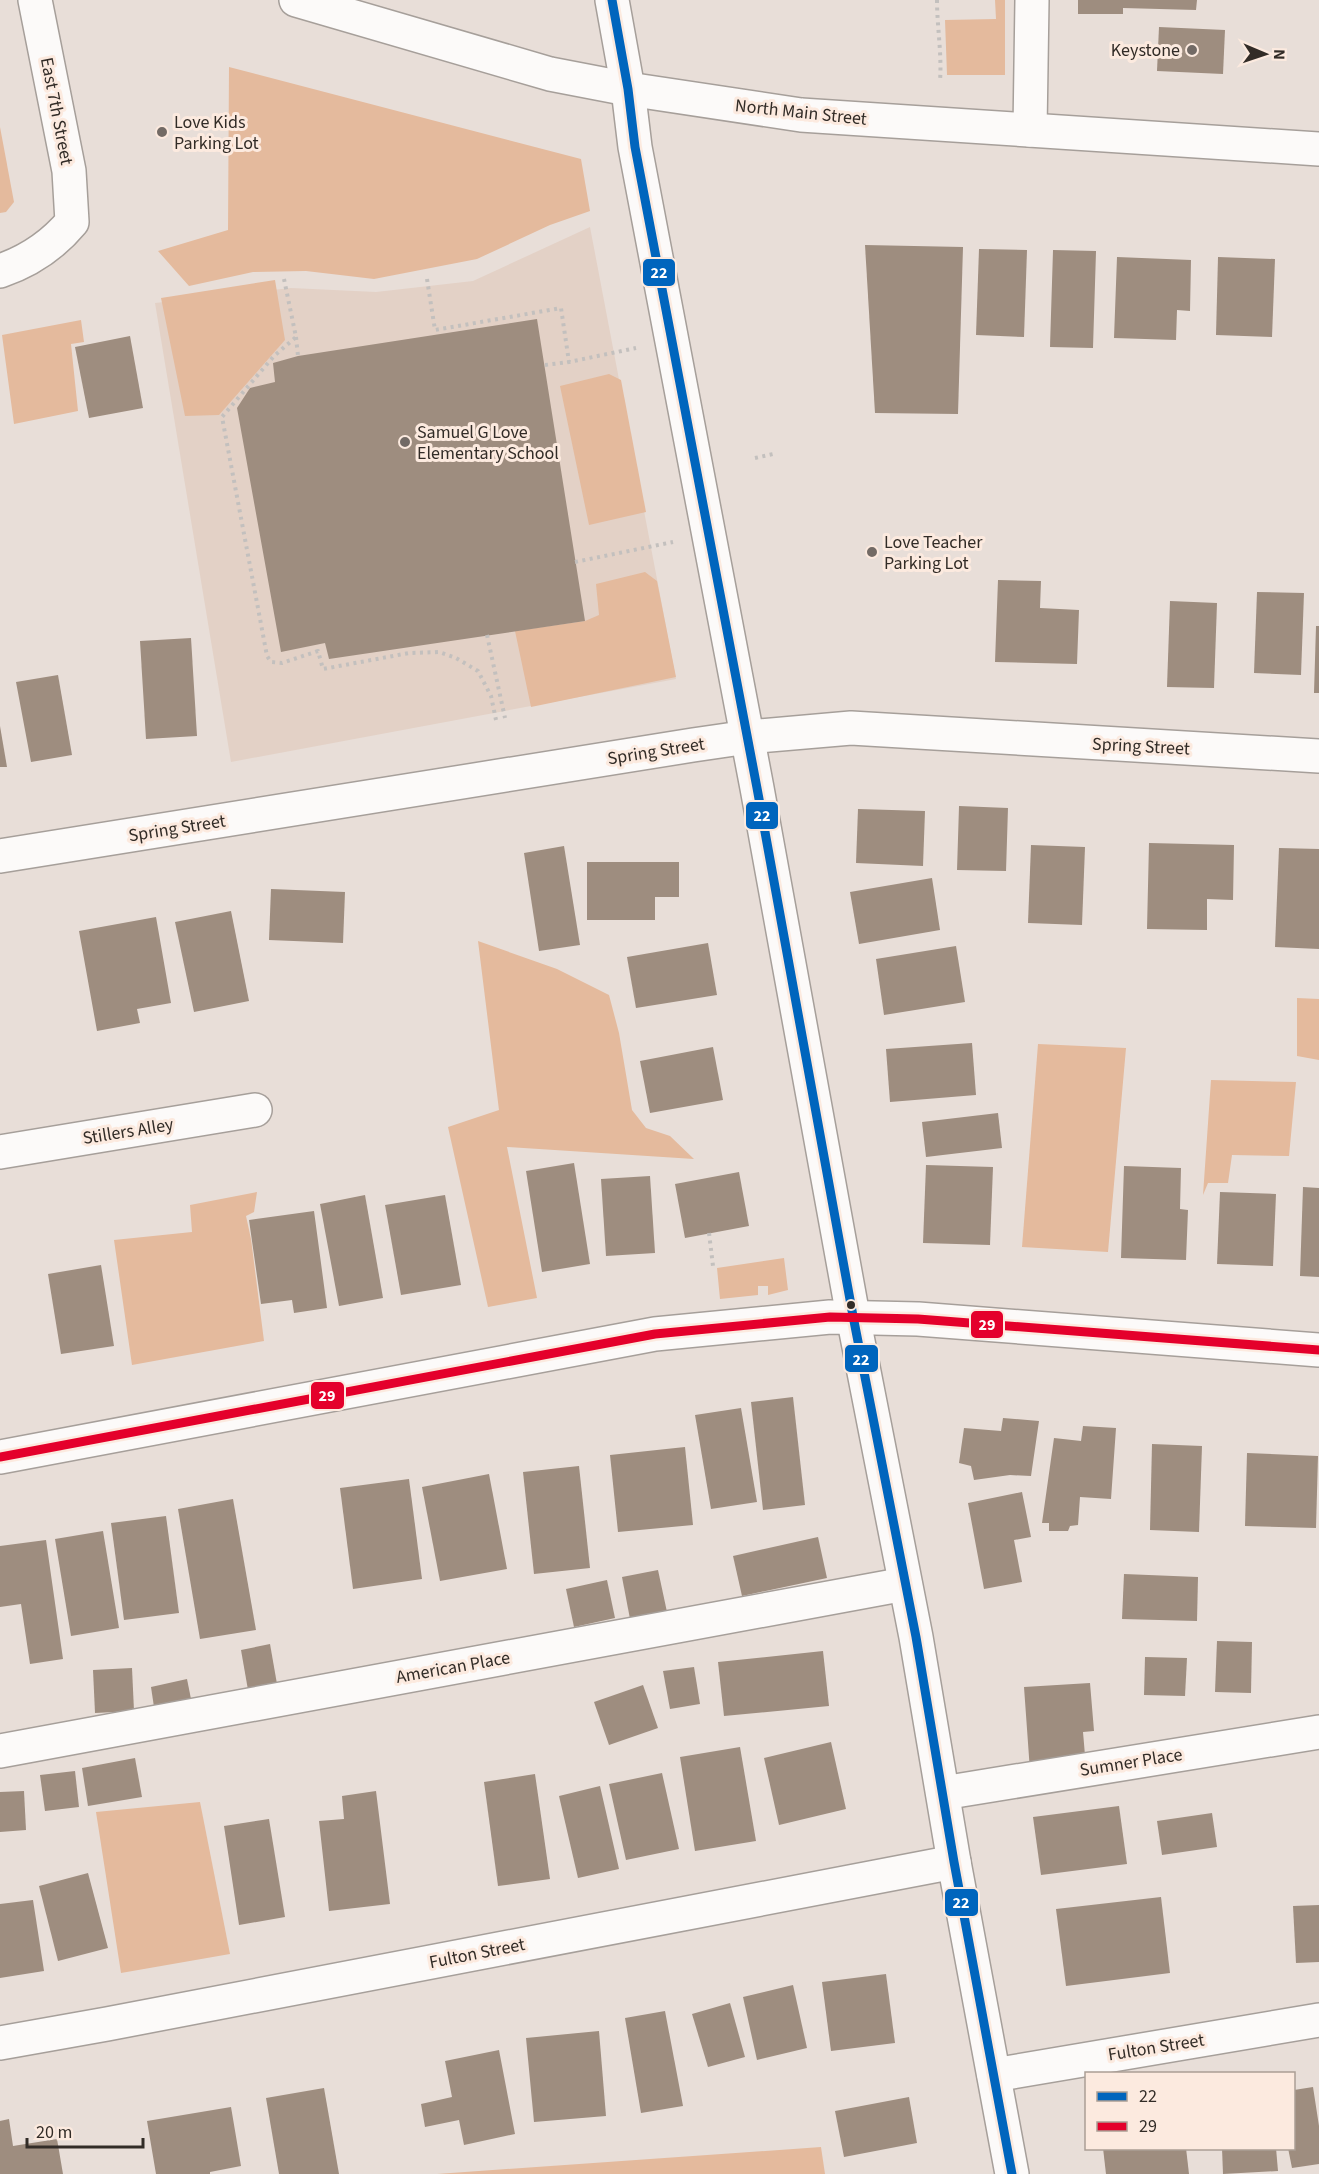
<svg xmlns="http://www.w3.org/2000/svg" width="1319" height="2174" viewBox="0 0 1319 2174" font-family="'Source Sans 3',sans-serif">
<rect width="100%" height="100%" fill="#e8ded8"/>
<path fill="#e3d1c6" d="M 590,227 L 676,679 L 231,762 L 155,303 L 291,288 L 376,292 L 473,281 Z"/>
<g fill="#e4ba9d">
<path d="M 995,0 L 1005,0 L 1005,75 L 947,75 L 945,20 L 996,19 Z"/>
<path d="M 229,67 L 581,159 L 590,211 L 550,225 L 477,259 L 374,279 L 306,271 L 253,272 L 189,286 L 158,251 L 228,230 Z"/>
<path d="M 0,127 L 14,202 L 6,212 L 0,213 Z"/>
<path d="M 275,280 L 285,340 L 219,415 L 185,416 L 161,298 Z"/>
<path d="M 81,320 L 84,342 L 71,344 L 78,411 L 14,424 L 2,335 Z"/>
<path d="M 609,374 L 621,380 L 646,512 L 589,525 L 560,386 Z"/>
<path d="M 645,572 L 657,581 L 676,677 L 531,707 L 515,631 L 585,621 L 599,615 L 596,584 Z"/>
<path d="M 478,941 L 557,969 L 609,995 L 619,1033 L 632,1110 L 646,1128 L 670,1136 L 694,1159 L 507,1147 L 537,1298 L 488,1307 L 448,1127 L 499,1110 Z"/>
<path d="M 1297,998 L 1319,999 L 1319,1060 L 1297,1056 Z"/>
<path d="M 1038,1044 L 1126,1048 L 1108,1252 L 1022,1247 Z"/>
<path d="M 1211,1080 L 1296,1082 L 1289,1156 L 1232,1155 L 1228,1183 L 1208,1183 L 1203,1195 Z"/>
<path d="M 257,1192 L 254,1212 L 246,1216 L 251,1239 L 264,1341 L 132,1365 L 114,1240 L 192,1232 L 190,1205 Z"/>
<path d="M 784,1258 L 788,1290 L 768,1295 L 768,1286 L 758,1286 L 758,1295 L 720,1299 L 717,1268 Z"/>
<path d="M 200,1802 L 230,1954 L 121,1973 L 96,1812 Z"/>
<path d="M 821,2147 L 825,2174 L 437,2174 Z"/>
</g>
<g fill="#9e8d7f">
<path d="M 1078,0 L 1197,0 L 1196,10 L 1123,8 L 1123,14 L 1078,14 Z"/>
<path d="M 1159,27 L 1225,30 L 1223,74 L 1157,71 Z"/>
<path d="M 865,245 L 963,247 L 958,414 L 875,413 Z"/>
<path d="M 979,249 L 1027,250 L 1024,337 L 976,335 Z"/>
<path d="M 1053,250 L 1096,251 L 1093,348 L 1050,347 Z"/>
<path d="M 1117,257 L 1191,260 L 1190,311 L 1177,310 L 1176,340 L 1114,338 Z"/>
<path d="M 1218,257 L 1275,259 L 1272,337 L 1216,335 Z"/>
<path d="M 537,319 L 585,621 L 329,659 L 325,643 L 281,652 L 237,408 L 250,388 L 275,382 L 273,363 L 298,356 Z"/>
<path d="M 130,336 L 143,408 L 89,418 L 75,347 Z"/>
<path d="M 998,580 L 1041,581 L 1040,608 L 1079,610 L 1077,664 L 995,662 Z"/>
<path d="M 1257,592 L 1304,593 L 1301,675 L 1254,673 Z"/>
<path d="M 1170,601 L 1217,603 L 1214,688 L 1167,687 Z"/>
<path d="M 1316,626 L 1319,626 L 1319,693 L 1314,693 Z"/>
<path d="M 191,638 L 197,736 L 146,739 L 140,641 Z"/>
<path d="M 58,675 L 72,755 L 31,762 L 16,682 Z"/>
<path d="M 0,726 L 7,767 L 0,767 Z"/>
<path d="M 959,806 L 1008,808 L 1006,871 L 957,870 Z"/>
<path d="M 858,809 L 925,811 L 923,866 L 856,863 Z"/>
<path d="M 1149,843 L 1234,845 L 1233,900 L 1207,899 L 1207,930 L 1147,929 Z"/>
<path d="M 1031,845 L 1085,847 L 1082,925 L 1028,923 Z"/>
<path d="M 564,846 L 580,945 L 539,951 L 524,853 Z"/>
<path d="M 1279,848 L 1319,849 L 1319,949 L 1275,947 Z"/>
<path d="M 587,862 L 679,862 L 679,897 L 655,897 L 655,920 L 587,920 Z"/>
<path d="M 932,878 L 940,930 L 859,944 L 850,892 Z"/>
<path d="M 271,889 L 345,892 L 343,943 L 269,940 Z"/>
<path d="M 231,911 L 249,1001 L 194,1012 L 175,922 Z"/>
<path d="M 156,917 L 171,1003 L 137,1009 L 140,1023 L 97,1031 L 79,931 Z"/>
<path d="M 708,943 L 717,995 L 636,1008 L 627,957 Z"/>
<path d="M 956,946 L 965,1002 L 884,1015 L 876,959 Z"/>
<path d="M 972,1043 L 976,1095 L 890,1102 L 886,1049 Z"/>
<path d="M 713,1047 L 723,1100 L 650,1113 L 640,1061 Z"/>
<path d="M 998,1113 L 1002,1148 L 926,1157 L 922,1122 Z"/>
<path d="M 574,1163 L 590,1264 L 542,1272 L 526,1171 Z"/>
<path d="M 926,1165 L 993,1167 L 990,1245 L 923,1243 Z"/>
<path d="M 1124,1166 L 1181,1168 L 1180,1209 L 1188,1210 L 1186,1260 L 1121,1258 Z"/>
<path d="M 739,1172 L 749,1226 L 685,1238 L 675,1184 Z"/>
<path d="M 650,1176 L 655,1253 L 606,1256 L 601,1179 Z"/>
<path d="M 1303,1187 L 1319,1188 L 1319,1277 L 1300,1276 Z"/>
<path d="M 1220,1192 L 1276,1194 L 1273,1266 L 1217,1264 Z"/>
<path d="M 365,1195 L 383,1298 L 339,1306 L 320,1204 Z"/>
<path d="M 445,1195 L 461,1285 L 401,1295 L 385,1205 Z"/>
<path d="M 314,1211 L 327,1308 L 294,1313 L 292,1300 L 261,1304 L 249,1220 Z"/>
<path d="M 101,1265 L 114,1346 L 61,1354 L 48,1274 Z"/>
<path d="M 793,1397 L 805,1505 L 763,1510 L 751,1402 Z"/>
<path d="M 741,1408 L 757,1502 L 711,1509 L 695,1415 Z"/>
<path d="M 1003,1418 L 1039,1421 L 1031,1476 L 1010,1475 L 974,1480 L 971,1466 L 959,1463 L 964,1428 L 1001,1431 Z"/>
<path d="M 1083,1426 L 1116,1428 L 1111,1499 L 1080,1497 L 1078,1525 L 1070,1526 L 1068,1531 L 1049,1531 L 1049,1523 L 1042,1523 L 1054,1438 L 1081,1441 Z"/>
<path d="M 1152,1444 L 1202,1446 L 1199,1532 L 1150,1530 Z"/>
<path d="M 685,1447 L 693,1525 L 618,1532 L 610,1455 Z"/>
<path d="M 1247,1453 L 1318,1456 L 1316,1528 L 1245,1526 Z"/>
<path d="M 579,1466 L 590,1568 L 534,1574 L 523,1472 Z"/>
<path d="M 489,1474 L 507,1569 L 440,1581 L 422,1487 Z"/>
<path d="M 409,1479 L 422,1579 L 353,1589 L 340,1488 Z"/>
<path d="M 1022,1492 L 1031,1537 L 1014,1540 L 1022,1582 L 984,1589 L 968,1503 Z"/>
<path d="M 233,1499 L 256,1630 L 200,1639 L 178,1509 Z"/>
<path d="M 166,1516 L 179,1613 L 124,1620 L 111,1523 Z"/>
<path d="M 103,1531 L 119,1628 L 71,1636 L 55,1539 Z"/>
<path d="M 818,1537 L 827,1578 L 742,1596 L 733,1556 Z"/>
<path d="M 46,1540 L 63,1659 L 30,1664 L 21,1604 L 0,1607 L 0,1546 Z"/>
<path d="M 658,1570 L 667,1612 L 630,1619 L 622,1577 Z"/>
<path d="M 1124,1574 L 1198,1577 L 1197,1621 L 1122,1619 Z"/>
<path d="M 607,1580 L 615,1618 L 574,1627 L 566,1589 Z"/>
<path d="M 1217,1641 L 1252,1642 L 1251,1693 L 1215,1692 Z"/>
<path d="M 270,1644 L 277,1684 L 248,1690 L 241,1650 Z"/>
<path d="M 823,1651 L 829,1706 L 724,1716 L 718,1662 Z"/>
<path d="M 1145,1657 L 1187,1658 L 1185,1696 L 1144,1695 Z"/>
<path d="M 694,1667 L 700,1704 L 670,1709 L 663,1671 Z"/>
<path d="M 132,1668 L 134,1711 L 95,1713 L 93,1670 Z"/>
<path d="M 187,1679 L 191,1699 L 154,1707 L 151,1687 Z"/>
<path d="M 1090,1683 L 1094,1731 L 1083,1732 L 1086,1767 L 1030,1771 L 1024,1687 Z"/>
<path d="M 643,1685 L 658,1728 L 609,1745 L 594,1702 Z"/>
<path d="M 831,1742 L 846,1809 L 779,1825 L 764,1758 Z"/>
<path d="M 740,1747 L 756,1841 L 695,1851 L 680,1757 Z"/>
<path d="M 135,1758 L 142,1797 L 88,1806 L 82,1768 Z"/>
<path d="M 75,1771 L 79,1807 L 45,1811 L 40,1775 Z"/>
<path d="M 662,1773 L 679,1849 L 626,1860 L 609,1784 Z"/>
<path d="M 535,1774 L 550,1879 L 498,1886 L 484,1782 Z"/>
<path d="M 600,1786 L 619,1869 L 578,1878 L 559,1796 Z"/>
<path d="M 24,1791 L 26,1830 L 0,1832 L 0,1792 Z"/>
<path d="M 376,1791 L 390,1904 L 329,1911 L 319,1821 L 344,1819 L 342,1796 Z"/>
<path d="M 1119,1806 L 1127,1864 L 1041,1875 L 1033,1817 Z"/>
<path d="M 1212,1813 L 1217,1847 L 1162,1855 L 1157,1821 Z"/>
<path d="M 269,1819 L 285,1917 L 239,1925 L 224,1826 Z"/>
<path d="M 88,1873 L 108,1948 L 58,1961 L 39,1886 Z"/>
<path d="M 1161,1897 L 1170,1973 L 1066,1986 L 1056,1909 Z"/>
<path d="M 33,1900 L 44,1971 L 0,1978 L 0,1904 Z"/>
<path d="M 1319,1905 L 1319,1962 L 1296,1963 L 1293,1906 Z"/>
<path d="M 886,1974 L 895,2043 L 831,2051 L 822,1982 Z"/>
<path d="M 793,1985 L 807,2048 L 757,2060 L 743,1997 Z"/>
<path d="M 730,2003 L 745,2057 L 708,2067 L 692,2014 Z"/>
<path d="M 665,2011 L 683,2106 L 641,2113 L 625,2018 Z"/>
<path d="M 599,2031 L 606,2116 L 534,2122 L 526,2038 Z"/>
<path d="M 499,2050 L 515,2134 L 464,2145 L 459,2120 L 425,2127 L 421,2104 L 452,2097 L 445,2061 Z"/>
<path d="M 1313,2087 L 1319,2126 L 1319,2164 L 1292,2168 L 1288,2148 L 1294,2148 L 1294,2090 Z"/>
<path d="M 324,2088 L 339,2174 L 279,2174 L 266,2098 Z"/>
<path d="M 909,2097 L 917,2143 L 844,2157 L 835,2111 Z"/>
<path d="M 231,2107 L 241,2166 L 210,2172 L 210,2174 L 156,2174 L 147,2121 Z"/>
<path d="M 9,2119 L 13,2146 L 57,2139 L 63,2174 L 0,2174 L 0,2121 Z"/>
<path d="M 1103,2148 L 1186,2148 L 1189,2174 L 1106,2174 Z"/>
<path d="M 1222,2148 L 1276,2148 L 1278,2171 L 1223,2174 Z"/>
</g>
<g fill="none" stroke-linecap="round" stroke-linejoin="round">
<defs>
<g id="street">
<path d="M 612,0 L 628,89 L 635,147 L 757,788 L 853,1316 L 916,1637 L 954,1862 L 1012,2174"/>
<path d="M 1030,130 L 1032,0"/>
<path d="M 0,271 C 29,261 52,246 72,222 L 69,171 L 35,0"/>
<path d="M 0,856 L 693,745 L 748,737 L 851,728 L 1319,756"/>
<path d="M 0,1152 L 255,1110"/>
<path d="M 0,1457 L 655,1334 L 830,1317 L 918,1319 L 1319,1350"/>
<path d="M 0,1751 L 905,1584"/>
<path d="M 943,1793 L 1319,1732"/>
<path d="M 0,2043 L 107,2024 L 954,1862"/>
<path d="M 994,2075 L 1319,2020"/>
</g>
<path id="highway" d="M 296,0 L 550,74 L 628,89 L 801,115 L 1319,149"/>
</defs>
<use href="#street" stroke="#a69f9a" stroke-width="36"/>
<use href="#highway" stroke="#a69f9a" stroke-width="36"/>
<g stroke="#c3c0be" stroke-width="4" stroke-dasharray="3 4.5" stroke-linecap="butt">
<path d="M 937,0 C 937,27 942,54 940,81"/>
<path d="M 284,279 L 296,337 L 274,356 L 222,417 L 267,656 L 271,662 L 282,663 L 318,651 L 323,669 L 409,653 L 439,652 L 456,658 L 478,671 L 491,696 L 496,720"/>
<path d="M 427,279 L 435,330 L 561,308 L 569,362 L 636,348"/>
<path d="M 296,337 L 298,356"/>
<path d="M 545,365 L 569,362"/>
<path d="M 755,458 L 773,454"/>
<path d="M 575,562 L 673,542"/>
<path d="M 487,635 L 505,718"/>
<path d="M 709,1233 L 713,1266"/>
</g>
<use href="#street" stroke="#fcfaf9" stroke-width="33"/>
<use href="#highway" stroke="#fcfaf9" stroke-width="33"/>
<defs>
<path id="bus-1" d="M 612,0 L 628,89 L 635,147 L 757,788 L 853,1316 L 916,1637 L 954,1862 L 1012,2174"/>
<path id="bus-2" d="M 0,1457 L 655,1334 L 830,1317 L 918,1319 L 1319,1350"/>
</defs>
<use href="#bus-1" stroke="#fceadf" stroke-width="14"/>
<use href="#bus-2" stroke="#fceadf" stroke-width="14"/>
<use href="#bus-1" stroke="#0065bd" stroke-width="9"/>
<use href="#bus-2" stroke="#e4002b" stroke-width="9"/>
</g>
<g fill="#726a65" stroke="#fceadf" stroke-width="2">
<circle cx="1192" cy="50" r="6"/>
<circle cx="162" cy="132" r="6"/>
<circle cx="405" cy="442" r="6"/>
<circle cx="872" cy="552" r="6"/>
</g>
<circle fill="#322c27" stroke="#fceadf" stroke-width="2" cx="851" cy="1305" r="5"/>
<g text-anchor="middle" stroke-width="6" stroke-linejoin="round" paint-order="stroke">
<g font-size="18" fill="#322c27" stroke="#fceadf" text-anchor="start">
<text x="1180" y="56" text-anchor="end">Keystone</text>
<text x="174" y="128">Love Kids<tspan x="174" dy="21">Parking Lot</tspan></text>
<text x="417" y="438">Samuel G Love<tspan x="417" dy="21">Elementary School</tspan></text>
<text x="884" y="548">Love Teacher<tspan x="884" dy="21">Parking Lot</tspan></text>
</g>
<g font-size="18" fill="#322c27" stroke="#fceadf">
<text transform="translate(57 111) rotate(79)" y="6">East 7th Street</text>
<text transform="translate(801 112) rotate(6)" y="6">North Main Street</text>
<text transform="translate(1141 746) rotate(3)" y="6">Spring Street</text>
<text transform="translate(656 751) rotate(-9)" y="6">Spring Street</text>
<text transform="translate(177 828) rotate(-9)" y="6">Spring Street</text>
<text transform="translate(128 1131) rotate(-9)" y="6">Stillers Alley</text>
<text transform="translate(453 1667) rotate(-10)" y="6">American Place</text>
<text transform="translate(1131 1762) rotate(-9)" y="6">Sumner Place</text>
<text transform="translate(477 1953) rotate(-11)" y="6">Fulton Street</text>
<text transform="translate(1156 2047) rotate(-9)" y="6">Fulton Street</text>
</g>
</g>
<g stroke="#fceadf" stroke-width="2">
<rect x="642" y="258" width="34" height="29" rx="6" fill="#0065bd"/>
<rect x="745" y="801" width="34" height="29" rx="6" fill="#0065bd"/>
<rect x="970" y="1310" width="34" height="29" rx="6" fill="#e4002b"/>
<rect x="844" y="1344" width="35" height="29" rx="6" fill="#0065bd"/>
<rect x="310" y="1381" width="35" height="29" rx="6" fill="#e4002b"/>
<rect x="944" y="1888" width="35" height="29" rx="6" fill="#0065bd"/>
</g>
<g font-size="16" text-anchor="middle" font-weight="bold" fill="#fff">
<text x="659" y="278">22</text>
<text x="762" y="821">22</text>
<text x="987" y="1330">29</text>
<text x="861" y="1365">22</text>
<text x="327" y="1401">29</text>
<text x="961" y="1908">22</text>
</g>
<rect x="1085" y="2072" width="210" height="78" fill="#fceadf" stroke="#ab9e95" stroke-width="1.5"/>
<rect x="1097" y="2092" width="30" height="9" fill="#0065bd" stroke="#ab9e95" stroke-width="1.5"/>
<text x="1139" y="2102" font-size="18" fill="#322c27">22</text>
<rect x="1097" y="2122" width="30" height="9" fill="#e4002b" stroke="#ab9e95" stroke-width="1.5"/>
<text x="1139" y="2132" font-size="18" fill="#322c27">29</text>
<g transform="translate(1265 54) rotate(92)" stroke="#fceadf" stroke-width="4.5" paint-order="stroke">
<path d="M0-4.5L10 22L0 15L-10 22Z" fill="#322c27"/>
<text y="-9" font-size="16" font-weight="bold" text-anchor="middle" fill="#322c27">N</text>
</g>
<path d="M27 2138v9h116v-9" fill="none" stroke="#322c27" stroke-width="3"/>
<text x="36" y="2138" font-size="18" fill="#322c27" stroke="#fceadf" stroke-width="4.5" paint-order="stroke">20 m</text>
</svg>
